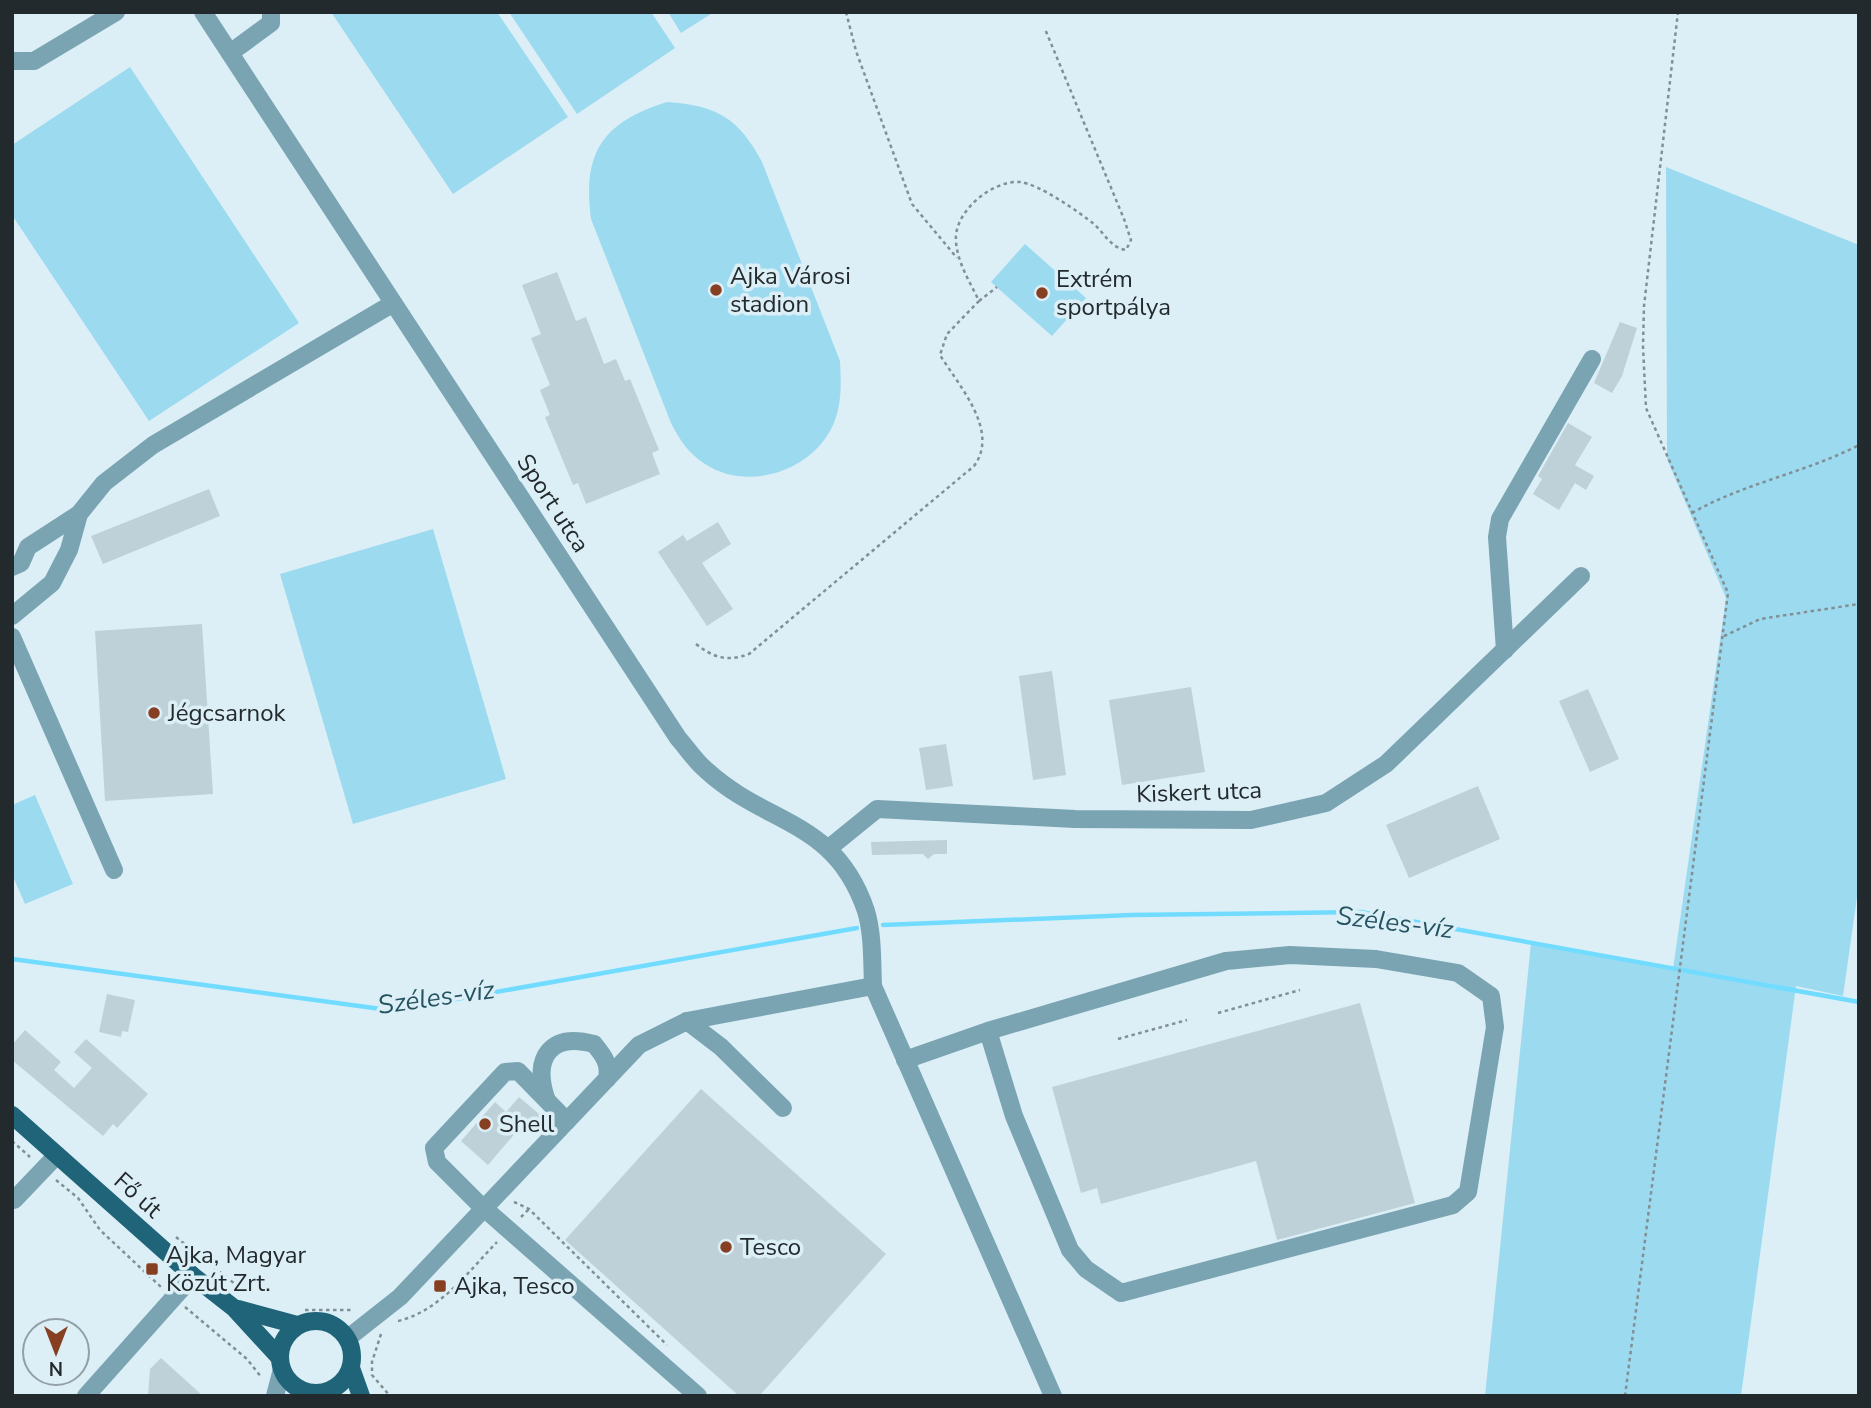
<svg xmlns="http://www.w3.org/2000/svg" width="1871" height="1408" viewBox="0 0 1871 1408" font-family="'Nunito Sans',sans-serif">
<rect width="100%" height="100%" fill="#dceff6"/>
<g fill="#9cdaf0">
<path d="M 331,12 L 497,12 L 568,117 L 453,194 Z"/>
<path d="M 509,12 L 651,12 L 675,48 L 577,114 Z"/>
<path d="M 668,12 L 714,12 L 681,33 Z"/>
<path d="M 130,67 L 299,323 L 149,421 L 12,215 L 12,145 Z"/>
<path d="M 667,102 C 716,105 739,118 762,162 L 840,361 C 841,380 842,401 835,420 C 817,470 749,493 705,464 C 688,453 679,439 671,423 L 591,219 C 582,152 603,122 667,102 Z"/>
<path d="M 1666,167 L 1859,245 L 1859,883 L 1843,996 L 1796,986 L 1741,1396 L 1485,1396 L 1531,943 L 1673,969 L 1726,598 L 1667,459 Z"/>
<path d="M 1025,244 L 1086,298 L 1052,336 L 991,282 Z"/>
<path d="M 433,529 L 506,779 L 353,824 L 280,574 Z"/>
<path d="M 35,795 L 73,884 L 25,904 L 12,874 L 12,805 Z"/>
</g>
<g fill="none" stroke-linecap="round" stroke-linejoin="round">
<g stroke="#71dcff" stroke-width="4.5">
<path d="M 883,925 L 1131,915 L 1361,912 L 1859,1002"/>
<path d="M 12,959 L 381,1009 L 406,1008 L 857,928"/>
</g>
</g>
<g fill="#bed1d8">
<path d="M 557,272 L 576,321 L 586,317 L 604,364 L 616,359 L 625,381 L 630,379 L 659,450 L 652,453 L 660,474 L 586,504 L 578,483 L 573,485 L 545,417 L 550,415 L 540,390 L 550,385 L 531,338 L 541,334 L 522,285 Z"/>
<path d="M 1620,322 L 1637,328 L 1622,376 L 1612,393 L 1594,383 Z"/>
<path d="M 1568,423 L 1592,437 L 1575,465 L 1594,476 L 1586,490 L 1575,483 L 1559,510 L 1533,494 L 1542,479 L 1538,476 Z"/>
<path d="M 209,489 L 220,516 L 103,564 L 91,536 Z"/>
<path d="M 718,522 L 731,544 L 702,563 L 733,609 L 707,626 L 658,552 L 683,535 L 687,541 Z"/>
<path d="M 202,624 L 213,794 L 105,801 L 95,631 Z"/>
<path d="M 1052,671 L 1066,775 L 1033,780 L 1019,676 Z"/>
<path d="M 1191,687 L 1205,772 L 1122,785 L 1109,700 Z"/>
<path d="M 1588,689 L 1619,759 L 1590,772 L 1559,701 Z"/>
<path d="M 946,744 L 953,786 L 926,790 L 919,748 Z"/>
<path d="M 1478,786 L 1500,839 L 1409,878 L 1386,825 Z"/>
<path d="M 947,840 L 947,854 L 934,854 L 928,859 L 923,854 L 872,855 L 871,842 Z"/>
<path d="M 107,994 L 135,1000 L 128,1032 L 122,1031 L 121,1037 L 99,1032 Z"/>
<path d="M 1360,1003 L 1415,1203 L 1277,1240 L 1256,1161 L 1101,1204 L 1097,1188 L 1081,1193 L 1052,1087 Z"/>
<path d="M 25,1030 L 61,1062 L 54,1070 L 74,1088 L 92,1068 L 74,1052 L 86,1039 L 148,1094 L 117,1128 L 113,1124 L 103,1136 L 12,1060 L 12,1045 Z"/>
<path d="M 701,1089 L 886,1254 L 759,1396 L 739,1396 L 565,1240 Z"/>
<path d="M 519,1097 L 546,1120 L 535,1133 L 524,1123 L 488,1165 L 461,1141 L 495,1102 L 506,1112 Z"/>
<path d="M 161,1358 L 203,1396 L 148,1396 L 150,1369 Z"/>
</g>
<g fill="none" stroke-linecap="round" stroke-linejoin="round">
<g stroke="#828f94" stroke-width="2.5" stroke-dasharray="3.5 3.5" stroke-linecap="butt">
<path d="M 846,12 L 856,51 L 912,204 L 957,258"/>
<path d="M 979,301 L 997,287"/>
<path d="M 1692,513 C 1744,483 1805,473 1859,445"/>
<path d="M 1724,636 L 1760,619 L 1859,604"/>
<path d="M 696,644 C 714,658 727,662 749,654 L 974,466 C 1000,431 959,386 940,355 L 947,334 L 979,301 C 970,282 958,264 956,242 C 953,212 992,180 1020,182 C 1039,184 1079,212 1094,224 C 1105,234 1111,248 1126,250 L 1131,240 L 1124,219 L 1045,29"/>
<path d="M 1218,1013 L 1300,990"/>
<path d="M 1118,1039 L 1187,1020"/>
<path d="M 12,1141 L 30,1157"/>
<path d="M 56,1180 L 78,1198 L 100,1230 L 161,1287"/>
<path d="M 514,1202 L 529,1209 L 667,1345"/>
<path d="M 521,1217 L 529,1209"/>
<path d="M 176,1237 L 245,1292"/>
<path d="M 185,1307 L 247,1359 L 262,1378"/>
<path d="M 305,1310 L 354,1310"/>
<path d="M 398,1321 C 440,1311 468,1272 497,1242"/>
<path d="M 381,1334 L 372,1362 L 372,1375 L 390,1396"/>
<path d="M 1625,1396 L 1728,593 L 1646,408 L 1643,346 L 1644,306 L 1678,12"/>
</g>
<g stroke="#7aa4b2" stroke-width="18">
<path d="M 203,12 L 678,738 C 687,748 695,761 706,770 C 767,826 835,819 866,911 C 873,934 872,962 873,986 L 1053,1396"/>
<path d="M 230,53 L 271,23 L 271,12"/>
<path d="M 12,61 L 34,61 L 116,12"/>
<path d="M 12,567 L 21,563 L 28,547 L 79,514"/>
<path d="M 12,616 L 52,583 L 69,550 L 79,514 L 104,483 L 153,445 L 392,304"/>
<path d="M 12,637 L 114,870"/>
<path d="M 1505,650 L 1497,537 L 1500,519 L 1592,359"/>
<path d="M 829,848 L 877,809 L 1075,819 L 1251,820 L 1326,803 L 1386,764 L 1581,576"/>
<path d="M 687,1021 L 721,1047 L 783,1108"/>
<path d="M 905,1060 L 988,1031 L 1226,961 L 1290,955 L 1376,959 L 1458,973 L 1491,996 L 1495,1027 L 1468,1192 L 1453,1205 L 1121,1293 L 1086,1269 L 1070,1250 L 1014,1116 L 988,1031"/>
<path d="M 546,1098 C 533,1058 550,1032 594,1044 C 603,1055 610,1063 607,1079"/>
<path d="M 567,1121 L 518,1071 L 505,1072 L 434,1148 L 437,1162 L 477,1202 L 698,1396"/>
<path d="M 14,1200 L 57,1155"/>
<path d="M 348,1338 L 400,1297 L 639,1045 L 687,1021 L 873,986"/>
<path d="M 86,1396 L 193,1276"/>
<path d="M 275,1396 L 282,1369"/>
<path d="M 306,1396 L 311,1393"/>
</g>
<g stroke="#1f6479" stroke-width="18">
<path d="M 12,1115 L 193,1276 L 234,1308 L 280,1358"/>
<path d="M 238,1309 L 297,1325"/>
<circle cx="316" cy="1357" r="36"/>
<path d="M 351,1368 L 361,1396"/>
</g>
</g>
<g fill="#873f21" stroke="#dceff6" stroke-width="2.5">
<circle cx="716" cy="290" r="7"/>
<circle cx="1042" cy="293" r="7"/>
<circle cx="154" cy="713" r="7"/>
<circle cx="485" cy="1124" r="7"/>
<circle cx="726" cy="1247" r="7"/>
<rect x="145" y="1262" width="14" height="14" rx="3.5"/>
<rect x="433" y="1279" width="14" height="14" rx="3.5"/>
</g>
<g text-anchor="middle" stroke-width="7" stroke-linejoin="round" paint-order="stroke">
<g font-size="24" fill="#232a2d" stroke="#dceff6" text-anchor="start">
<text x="730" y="284">Ajka Városi<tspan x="730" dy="28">stadion</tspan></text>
<text x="1056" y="287">Extrém<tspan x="1056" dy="28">sportpálya</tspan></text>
<text x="168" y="721">Jégcsarnok</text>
<text x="499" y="1132">Shell</text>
<text x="740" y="1255">Tesco</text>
<text x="166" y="1263">Ajka, Magyar<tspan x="166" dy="28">Közút Zrt.</tspan></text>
<text x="454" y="1294">Ajka, Tesco</text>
</g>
<g font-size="24" fill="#232a2d" stroke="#dceff6">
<text transform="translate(553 503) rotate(57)" y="8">Sport utca</text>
<text transform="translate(1199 792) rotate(-2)" y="8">Kiskert utca</text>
<text transform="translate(138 1195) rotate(42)" y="8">Fő út</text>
</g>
<g font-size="26" font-style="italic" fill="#255362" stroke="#dceff6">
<text transform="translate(1395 922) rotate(7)" y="9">Széles-víz</text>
<text transform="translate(436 997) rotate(-8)" y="9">Széles-víz</text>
</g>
</g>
<rect width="1871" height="1408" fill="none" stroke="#232a2d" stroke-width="28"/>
<g transform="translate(56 1352) rotate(180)"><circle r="33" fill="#dceff6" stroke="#92a0a6" stroke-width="2"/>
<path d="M0-5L12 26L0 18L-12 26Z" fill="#873f21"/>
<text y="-10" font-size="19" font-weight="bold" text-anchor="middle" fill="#232a2d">N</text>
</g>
</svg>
